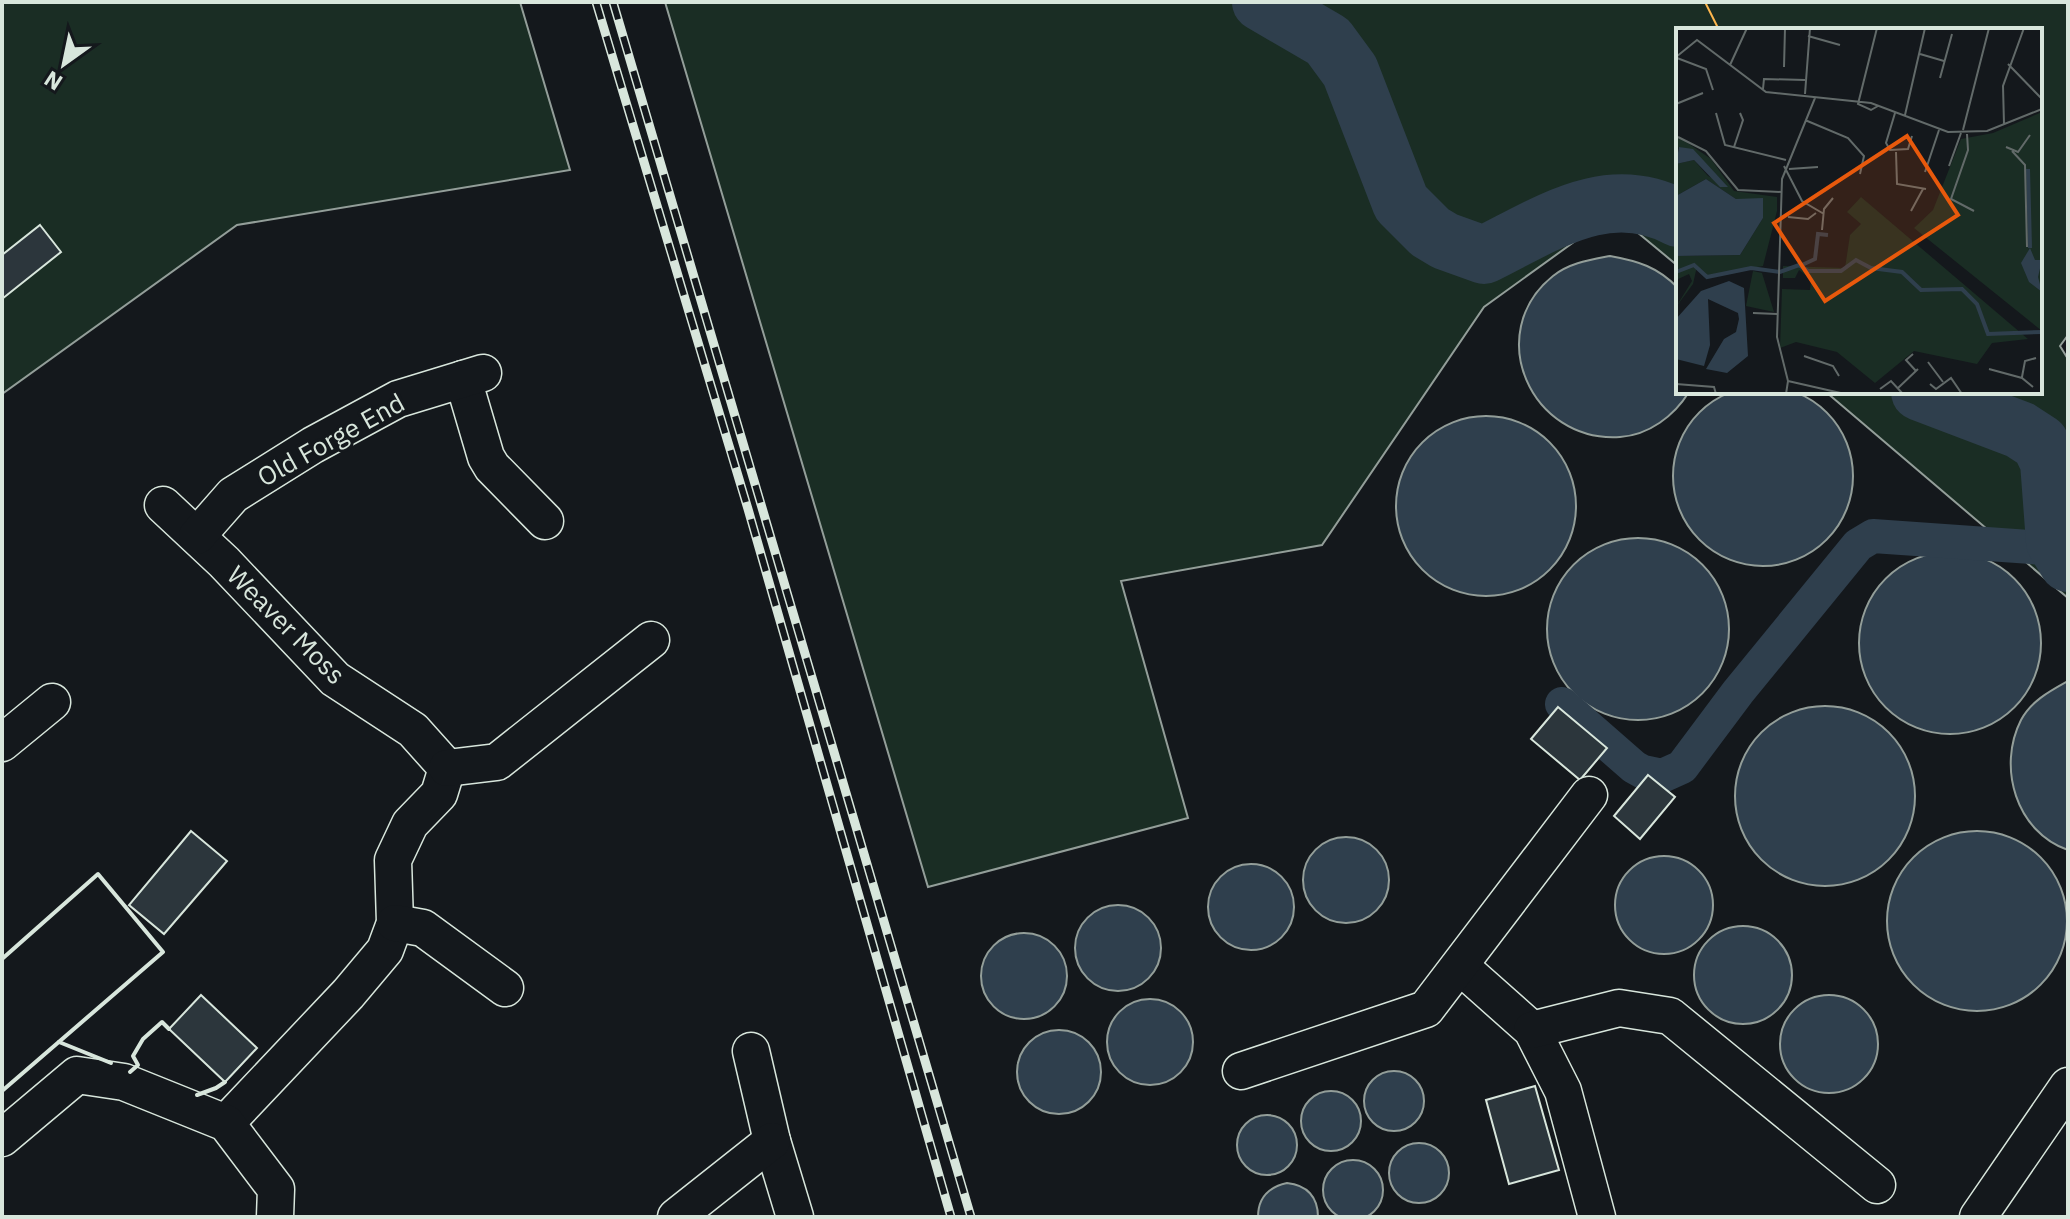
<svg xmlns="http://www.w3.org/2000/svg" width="2070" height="1219" viewBox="0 0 2070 1219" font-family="'IBM Plex Sans',sans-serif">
<rect width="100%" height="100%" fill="#14181c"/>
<g fill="#1a2d24" stroke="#939e99" stroke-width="2">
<path d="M 2,2 L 520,2 L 570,170 L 237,225 L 2,394 Z"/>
<path d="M 665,2 L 2068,2 L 2068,335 L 2060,346 L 2068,359 L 2068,598 L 1826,392 L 2040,392 L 2040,30 L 1678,30 L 1678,266 L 1614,213 L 1484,307 L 1322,545 L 1121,581 L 1188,818 L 928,887 Z"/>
</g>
<g fill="#2f3f4d" stroke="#939e99" stroke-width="2">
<path d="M 1610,256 C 1638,261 1658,267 1678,288 L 1678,392 L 1689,392 C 1674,416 1649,435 1620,437 C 1531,443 1482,333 1553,276 C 1569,263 1589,260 1610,256 Z"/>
<circle cx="1763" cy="476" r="90"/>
<circle cx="1486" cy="506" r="90"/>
<circle cx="1638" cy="629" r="91"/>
<circle cx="1950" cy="643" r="91"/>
<path d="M 2068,681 L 2068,850 C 2016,832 1997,767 2021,720 C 2031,701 2050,691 2068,681 Z"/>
<circle cx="1825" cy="796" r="90"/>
<circle cx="1977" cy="921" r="90"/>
<circle cx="1346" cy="880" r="43"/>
<circle cx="1664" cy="905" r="49"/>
<circle cx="1251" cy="907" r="43"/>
<circle cx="1118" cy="948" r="43"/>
<circle cx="1743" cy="975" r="49"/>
<circle cx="1024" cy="976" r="43"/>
<circle cx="1829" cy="1044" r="49"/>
<circle cx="1150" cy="1042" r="43"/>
<circle cx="1059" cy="1072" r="42"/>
<circle cx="1394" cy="1101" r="30"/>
<circle cx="1331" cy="1121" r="30"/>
<circle cx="1267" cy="1145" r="30"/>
<circle cx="1419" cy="1173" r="30"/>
<circle cx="1353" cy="1190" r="30"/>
<path d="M 1287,1183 C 1307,1185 1318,1197 1318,1217 L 1258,1217 C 1258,1198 1269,1187 1287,1183 Z"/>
</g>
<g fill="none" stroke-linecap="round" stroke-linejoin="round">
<path stroke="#2f3f4d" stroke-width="34" d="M 1562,704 L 1634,767 L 1643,772 L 1662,776 L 1682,767 L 1738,692 L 1858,545 L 1873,536 L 2059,549"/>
<g stroke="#2f3f4d" stroke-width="58">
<path d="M 1261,2 L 1328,41 L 1350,71 L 1401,203 L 1430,232 L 1445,241 L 1484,255 C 1547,224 1608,180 1678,218"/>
<path d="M 1920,392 L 2020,430 L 2040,443 L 2049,462 L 2055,542 L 2068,563"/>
</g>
</g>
<g fill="#2c363c" stroke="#d8e6dc" stroke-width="2">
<path d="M 40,225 L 61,252 L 2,299 L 2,255 Z"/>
<path d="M 1558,707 L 1607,748 L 1580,780 L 1531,739 Z"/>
<path d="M 1648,775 L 1675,797 L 1640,839 L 1614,816 Z"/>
<path d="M 191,831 L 227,861 L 164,934 L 129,905 Z"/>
<path d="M 201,995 L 257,1048 L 225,1082 L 169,1029 Z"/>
<path d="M 1535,1086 L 1559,1170 L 1509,1184 L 1486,1100 Z"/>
</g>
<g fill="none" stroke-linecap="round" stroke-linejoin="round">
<defs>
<g id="minor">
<path d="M 463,379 L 486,457 L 492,467 L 545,521"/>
<path d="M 163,505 L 224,562 L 335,679 L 413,730 L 447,768 L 439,794 L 410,824 L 393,860 L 395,923 L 385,950 L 348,994 L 226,1123"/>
<path d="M 197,536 L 233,495 L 313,445 L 398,399 L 483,373"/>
<path d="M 2,743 L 52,702"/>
<path d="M 447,768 L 497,762 L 651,640"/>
<path d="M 395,923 L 423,928 L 505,988"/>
<path d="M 1460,966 L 1532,1030 L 1563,1091 L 1597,1217"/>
<path d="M 1532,1030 L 1619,1008 L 1670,1016 L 1877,1185"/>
<path d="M 751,1051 L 772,1141 L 795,1217"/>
<path d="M 1241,1071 L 1426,1009 L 1589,795"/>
<path d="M 2,1138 L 77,1075 L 124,1082 L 226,1123 L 276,1189 L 275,1217"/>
<path d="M 676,1217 L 772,1141"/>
<path d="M 1978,1217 L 2068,1086"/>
</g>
</defs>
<use href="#minor" stroke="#d8e6dc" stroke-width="39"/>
<use href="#minor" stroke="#14181c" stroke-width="36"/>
<defs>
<g id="rail">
<path d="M 596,2 L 748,509 L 951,1217"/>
<path d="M 613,2 L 971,1217"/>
</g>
</defs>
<use href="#rail" stroke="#d8e6dc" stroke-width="9"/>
<use href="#rail" stroke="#14181c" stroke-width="6" stroke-dasharray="18" stroke-linecap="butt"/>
<g stroke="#d8e6dc" stroke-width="4">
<path d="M 2,959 L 98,874 L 163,952 L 2,1091"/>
<path d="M 59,1042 L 111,1063"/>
<path d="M 130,1072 L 138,1065 L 133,1056 L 143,1039 L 162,1022 L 169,1029"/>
<path d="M 197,1095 L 216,1088 L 225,1082"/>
</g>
<path stroke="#ffb74d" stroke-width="2" stroke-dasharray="28 6 4 6" stroke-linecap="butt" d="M 1705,2 L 1719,30"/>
</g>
<g text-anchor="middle" stroke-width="6" stroke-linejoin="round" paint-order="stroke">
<g font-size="26" fill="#d8e6dc" stroke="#14181c">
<text transform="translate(331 440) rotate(-29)" y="9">Old Forge End</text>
<text transform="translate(286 625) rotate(45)" y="9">Weaver Moss</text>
</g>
</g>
<g transform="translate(1676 28)">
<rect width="366" height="366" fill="#14181c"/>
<path d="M 366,84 L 366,303 L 238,200 L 257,182 L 285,111 L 317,105 ZM 0,107 L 35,131 L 58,163 L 101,169 L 101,183 L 87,238 L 31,248 L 21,238 L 17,256 L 0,279 L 16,253 L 13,246 L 0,252 L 0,228 L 64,227 L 87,190 L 87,171 L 60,171 L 30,151 L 0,168 L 0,136 L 18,132 L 32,148 L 50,157 L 18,124 L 3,119 L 0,123 ZM 185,169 L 352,311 L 316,315 L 301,336 L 238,323 L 199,355 L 161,324 L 120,314 L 104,320 L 106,261 L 134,262 L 135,251 L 123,242 L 119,250 L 107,250 L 107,238 L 169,240 L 174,207 L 185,196 L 171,184 ZM 77,243 L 86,245 L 98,284 L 70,278 Z" fill="#1a2d24"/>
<path d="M 3,119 L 17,121 L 52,159 L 44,159 L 18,132 L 0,136 ZM 30,151 L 60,171 L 87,170 L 87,190 L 64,227 L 0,228 L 0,168 ZM 354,220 L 359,232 L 366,232 L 362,249 L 366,264 L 353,254 L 345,235 ZM 53,253 L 68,260 L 72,328 L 51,345 L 30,341 L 48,311 L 60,304 L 63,291 L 62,285 L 32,271 L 34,317 L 28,338 L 0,331 L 0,291 L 25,263 Z" fill="#2f3f4d"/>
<path fill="none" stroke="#2f3f4d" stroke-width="4" d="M 352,141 L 354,220M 126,237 L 139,231 L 142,206 L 152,207M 0,244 L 18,237 L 31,249 L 75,240 L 104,244 L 123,237 L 132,243 L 165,243 L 180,232 L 195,240 L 226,244 L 245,262 L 286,261 L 301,276 L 312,306 L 366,304"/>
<path fill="none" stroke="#626a69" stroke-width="2" d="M 201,0 L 182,76 L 195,82 L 202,78M 132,8 L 164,17M 244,26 L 268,33M 0,29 L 21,12 L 90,64 L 195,75 L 272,104 L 311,103 L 366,81M 1,30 L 30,41 L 37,62M 332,36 L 366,71M 54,37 L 71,0M 108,39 L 109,0M 264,50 L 276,6M 87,61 L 88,51 L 129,52M 129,66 L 134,0M 0,76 L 27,65M 40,85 L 49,117 L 110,132M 219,85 L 210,115 L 214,122 L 232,121 L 236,108M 229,87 L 249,0M 129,92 L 172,110 L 188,128 L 184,146M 328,96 L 327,58 L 348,0M 287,102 L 313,0M 291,106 L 292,122 L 275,171 L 298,183M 2,109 L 30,123 L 62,162 L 105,164M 58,119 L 67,92 L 64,85M 330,119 L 342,124 L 354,107M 336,123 L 349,137 L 351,219M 220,124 L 221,156 L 250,161M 108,138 L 126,173 L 148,186M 273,138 L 285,105M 113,141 L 142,139M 249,144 L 263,102M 235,183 L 247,161M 112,189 L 132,191 L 140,185M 146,202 L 148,181 L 157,170M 77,285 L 101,286M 237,326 L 230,332 L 240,343M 128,328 L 157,338 L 163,348M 252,334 L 267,354M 313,341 L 346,350 L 357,359M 346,349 L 349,333 L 360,330M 112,353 L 169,366M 0,356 L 38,359 L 40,366M 254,356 L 260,361 L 275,350 L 286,366M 222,360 L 242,341M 204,361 L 215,353 L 227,366M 110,366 L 112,353 L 101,309 L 106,151 L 139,70"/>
<path fill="#e8590c" fill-opacity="0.15" stroke="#e8590c" stroke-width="4" d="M 231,108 L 282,187 L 149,273 L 98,195 Z"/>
<rect width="366" height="366" fill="none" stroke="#d8e6dc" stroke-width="4"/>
</g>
<rect width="2070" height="1219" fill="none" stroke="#d8e6dc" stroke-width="8"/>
<g transform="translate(64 64) rotate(213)" stroke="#14181c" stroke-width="6" paint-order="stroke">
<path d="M0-6L14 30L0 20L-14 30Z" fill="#d8e6dc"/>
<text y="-12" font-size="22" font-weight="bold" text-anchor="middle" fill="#d8e6dc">N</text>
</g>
</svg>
